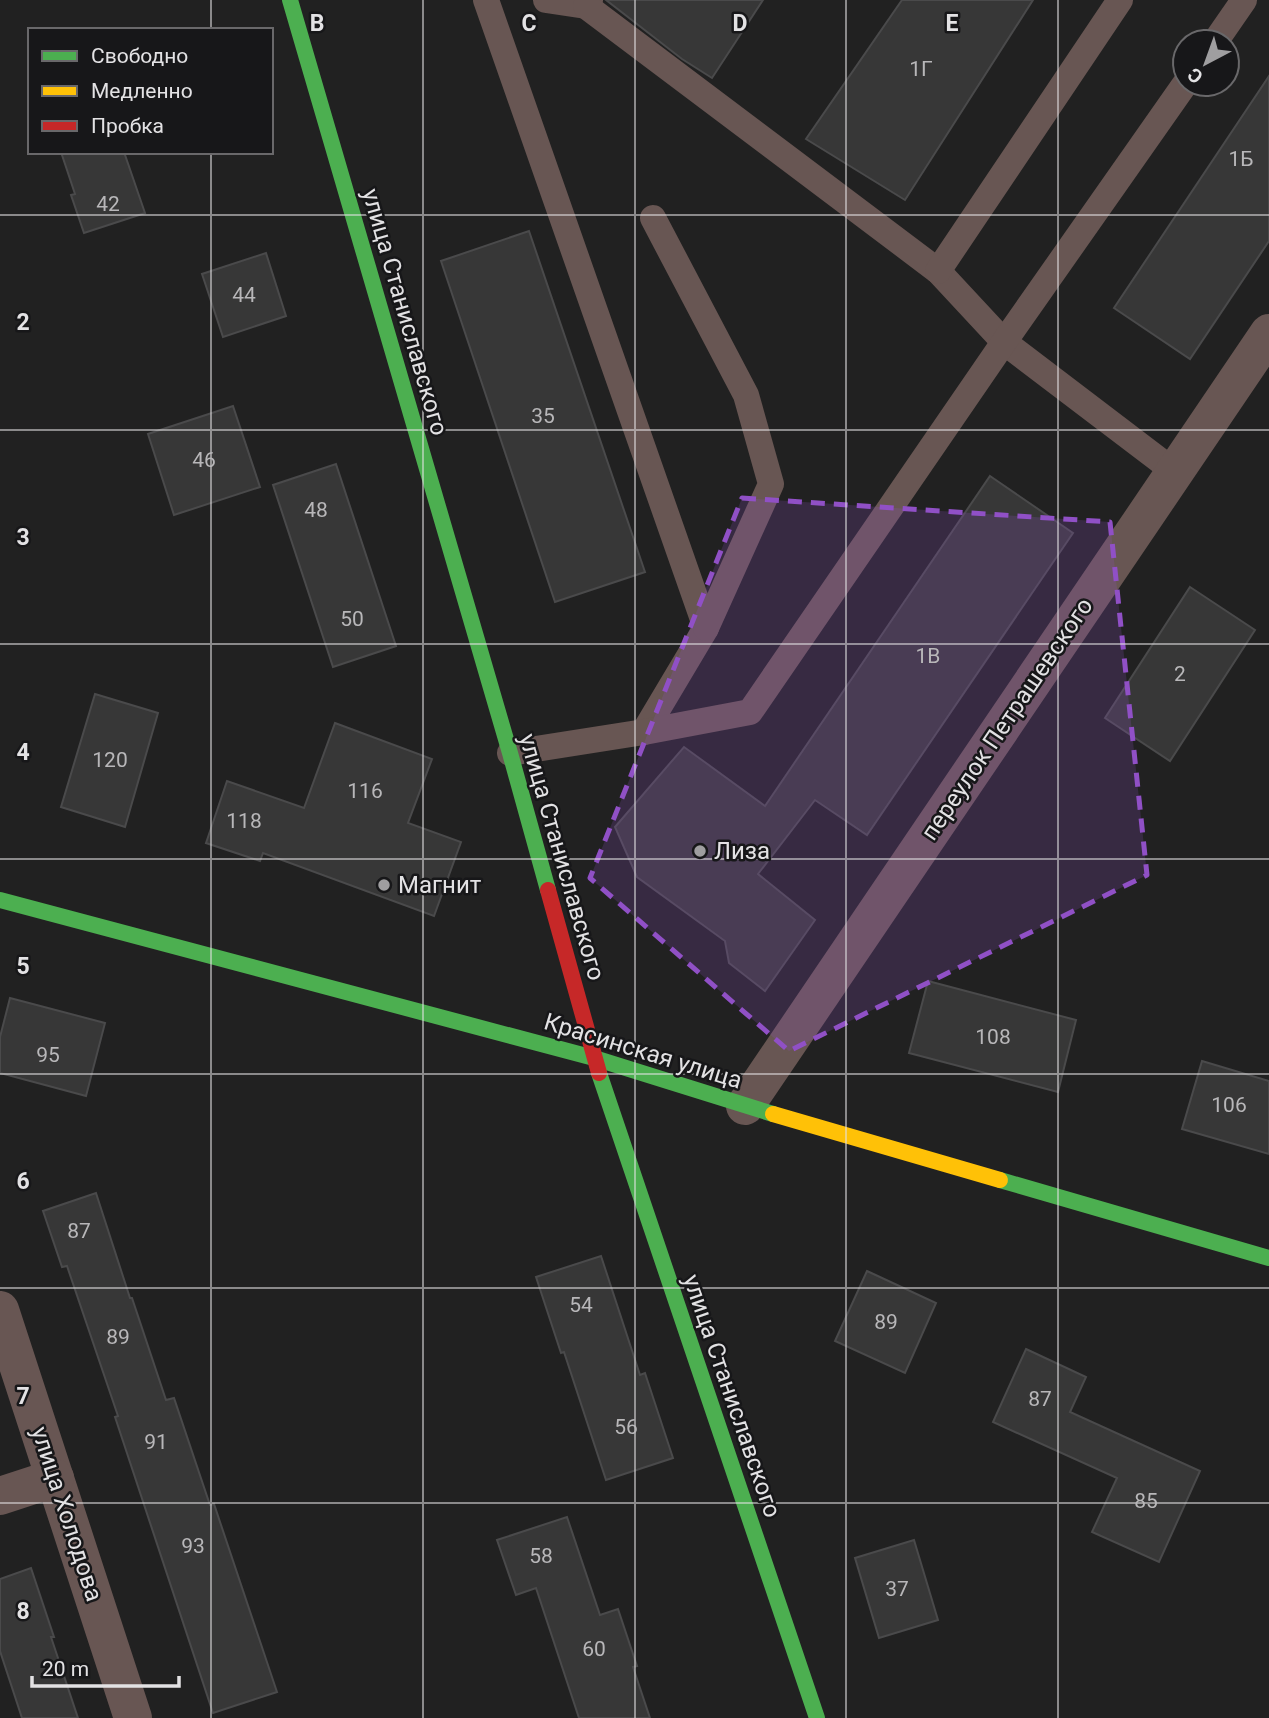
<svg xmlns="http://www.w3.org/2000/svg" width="1269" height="1718" viewBox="0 0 1269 1718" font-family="Roboto,sans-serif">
<rect width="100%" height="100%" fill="#212121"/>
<g fill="#373737" stroke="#4a4a4b" stroke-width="2">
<path d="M 606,0 L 763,0 L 712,78 L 682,59 Z"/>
<path d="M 902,0 L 1033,0 L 905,200 L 806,139 Z"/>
<path d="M 1269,76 L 1269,241 L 1190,359 L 1114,308 Z"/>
<path d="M 61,152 L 124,152 L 145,213 L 84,233 L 71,195 L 75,194 Z"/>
<path d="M 529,231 L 645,572 L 555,602 L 441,261 Z"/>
<path d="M 266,253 L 286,316 L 223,337 L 202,274 Z"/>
<path d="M 233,406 L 260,487 L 174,515 L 148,434 Z"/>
<path d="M 336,464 L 396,646 L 333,667 L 273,485 Z"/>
<path d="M 990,476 L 1073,533 L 867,835 L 815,800 L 758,874 L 815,920 L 765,991 L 729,963 L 725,941 L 637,877 L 615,827 L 684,747 L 765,806 Z"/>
<path d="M 1190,587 L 1255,630 L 1170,761 L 1105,718 Z"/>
<path d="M 95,694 L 158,713 L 125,827 L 61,807 Z"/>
<path d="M 335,723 L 432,759 L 408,823 L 461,842 L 434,916 L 263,853 L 260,861 L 206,843 L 227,781 L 304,808 Z"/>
<path d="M 928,981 L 1076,1020 L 1058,1092 L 909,1053 Z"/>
<path d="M 10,998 L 105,1023 L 86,1096 L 0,1073 L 0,1037 Z"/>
<path d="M 1202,1061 L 1269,1081 L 1269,1154 L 1182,1129 Z"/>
<path d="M 96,1193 L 130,1298 L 132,1298 L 166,1400 L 174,1398 L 210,1505 L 214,1504 L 277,1692 L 213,1713 L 115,1417 L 118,1416 L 67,1266 L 62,1267 L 43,1211 Z"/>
<path d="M 601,1256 L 640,1375 L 645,1373 L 673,1458 L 606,1480 L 564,1352 L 561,1353 L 536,1277 Z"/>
<path d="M 867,1271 L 936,1303 L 905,1373 L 835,1341 Z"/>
<path d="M 1026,1349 L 1086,1377 L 1070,1412 L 1200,1471 L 1159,1562 L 1092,1532 L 1117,1478 L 993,1422 Z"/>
<path d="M 567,1517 L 600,1615 L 618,1609 L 637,1666 L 633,1667 L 650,1718 L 579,1718 L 536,1588 L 516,1595 L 497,1540 Z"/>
<path d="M 914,1540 L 938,1620 L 879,1638 L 855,1558 Z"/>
<path d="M 31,1568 L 54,1637 L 51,1637 L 78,1718 L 22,1718 L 0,1651 L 0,1579 Z"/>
</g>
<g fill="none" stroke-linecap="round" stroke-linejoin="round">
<g stroke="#685653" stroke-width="26">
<path d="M 486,0 L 706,628 L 644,732"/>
<path d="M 546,0 L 586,6 L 590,0"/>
<path d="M 586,6 L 938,271 L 1004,342 L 1175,472"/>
<path d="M 1215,42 L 1244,0"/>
<path d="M 653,218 L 746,395 L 771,484 L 706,628"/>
<path d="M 938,271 L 1120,0"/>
<path d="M 510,753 L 644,732 L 750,712 L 1004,342 L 1185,84"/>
</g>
<g stroke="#685653" stroke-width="38">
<path d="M 745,1106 L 1269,333"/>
<path d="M 0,1310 L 133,1718"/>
<path d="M 0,1496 L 55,1478"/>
</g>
<g stroke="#4caf50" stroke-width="16">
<path d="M 290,0 L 510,753 L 548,890"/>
<path d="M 0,900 L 594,1058 L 773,1114"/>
<path d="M 599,1073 L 817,1718"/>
<path d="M 1000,1180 L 1269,1258"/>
</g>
<path stroke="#ffc107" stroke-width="16" d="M 773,1114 L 1000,1180"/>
<path stroke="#c62828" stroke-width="16" d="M 548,890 L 599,1073"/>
</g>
<path fill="#9050c6" fill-opacity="0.2" stroke="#9050c6" stroke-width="5" stroke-dasharray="14 9" stroke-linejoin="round" d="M 742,498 L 1110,522 L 1147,875 L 789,1051 L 590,878 Z"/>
<path fill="none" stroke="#e3e2e4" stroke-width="2" stroke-opacity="0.55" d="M 211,0 L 211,30M 423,0 L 423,1718M 635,0 L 635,1718M 846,0 L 846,1718M 1058,0 L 1058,1718M 211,152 L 211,1718M 0,215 L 1269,215M 0,430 L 1269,430M 0,644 L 1269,644M 0,859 L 1269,859M 0,1074 L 1269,1074M 0,1288 L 1269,1288M 0,1503 L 1269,1503"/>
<g fill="#9f9ea0" stroke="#171719" stroke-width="2.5">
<circle cx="700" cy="851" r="7"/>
<circle cx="384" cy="885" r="7"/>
</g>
<g text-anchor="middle" stroke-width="5" stroke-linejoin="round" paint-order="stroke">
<g font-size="21" fill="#b8b7b9">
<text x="921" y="76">1Г</text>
<text x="1241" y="166">1Б</text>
<text x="108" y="211">42</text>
<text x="244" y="302">44</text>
<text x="543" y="423">35</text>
<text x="204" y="467">46</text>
<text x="316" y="517">48</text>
<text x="352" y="626">50</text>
<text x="928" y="663">1В</text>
<text x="1180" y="681">2</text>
<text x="110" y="767">120</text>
<text x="365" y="798">116</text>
<text x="244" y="828">118</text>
<text x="993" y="1044">108</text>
<text x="48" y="1062">95</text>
<text x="1229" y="1112">106</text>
<text x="79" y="1238">87</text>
<text x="581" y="1312">54</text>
<text x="886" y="1329">89</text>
<text x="118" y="1344">89</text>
<text x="1040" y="1406">87</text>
<text x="626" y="1434">56</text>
<text x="156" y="1449">91</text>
<text x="1146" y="1508">85</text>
<text x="193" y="1553">93</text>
<text x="541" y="1563">58</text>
<text x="897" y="1596">37</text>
<text x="594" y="1656">60</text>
</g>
<g font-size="24" fill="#e3e2e4" stroke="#171719">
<text transform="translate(405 312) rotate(74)" y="8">улица Станиславского</text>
<text transform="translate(1007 719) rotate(-56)" y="8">переулок Петрашевского</text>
<text transform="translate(562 857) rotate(74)" y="8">улица Станиславского</text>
<text transform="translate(643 1051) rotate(17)" y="8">Красинская улица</text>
<text transform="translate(732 1396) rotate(71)" y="8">улица Станиславского</text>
<text transform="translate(67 1514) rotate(72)" y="8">улица Холодова</text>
</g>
<g font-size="24" fill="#e3e2e4" stroke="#171719" text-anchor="start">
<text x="714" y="859">Лиза</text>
<text x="398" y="893">Магнит</text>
</g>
</g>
<g font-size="23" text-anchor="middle" font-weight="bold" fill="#e3e2e4" stroke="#171719" stroke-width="5" stroke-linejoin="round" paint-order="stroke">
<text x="317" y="31">B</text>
<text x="529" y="31">C</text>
<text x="740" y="31">D</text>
<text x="952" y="31">E</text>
<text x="23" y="330">2</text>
<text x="23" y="545">3</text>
<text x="23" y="760">4</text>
<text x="23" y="974">5</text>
<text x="23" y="1189">6</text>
<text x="23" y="1404">7</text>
<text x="23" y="1619">8</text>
</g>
<rect x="28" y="28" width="245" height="126" fill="#171719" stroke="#69686a" stroke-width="2"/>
<rect x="42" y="51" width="35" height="10" fill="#4caf50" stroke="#69686a" stroke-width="2"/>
<text x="91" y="63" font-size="21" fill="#e3e2e4">Свободно</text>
<rect x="42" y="86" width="35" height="10" fill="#ffc107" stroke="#69686a" stroke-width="2"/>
<text x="91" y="98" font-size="21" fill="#e3e2e4">Медленно</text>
<rect x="42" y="121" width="35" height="10" fill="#c62828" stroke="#69686a" stroke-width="2"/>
<text x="91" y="133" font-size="21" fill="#e3e2e4">Пробка</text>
<g transform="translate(1206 63) rotate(221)"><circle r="33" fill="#171719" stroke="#69686a" stroke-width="2"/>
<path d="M0-5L12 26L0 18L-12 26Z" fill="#9f9ea0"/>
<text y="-10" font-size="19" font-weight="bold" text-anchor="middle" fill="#e3e2e4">С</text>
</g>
<path d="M32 1676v10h147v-10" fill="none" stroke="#e3e2e4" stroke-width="3.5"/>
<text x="42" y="1676" font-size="21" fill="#e3e2e4" stroke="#171719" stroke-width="5" paint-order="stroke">20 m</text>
</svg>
